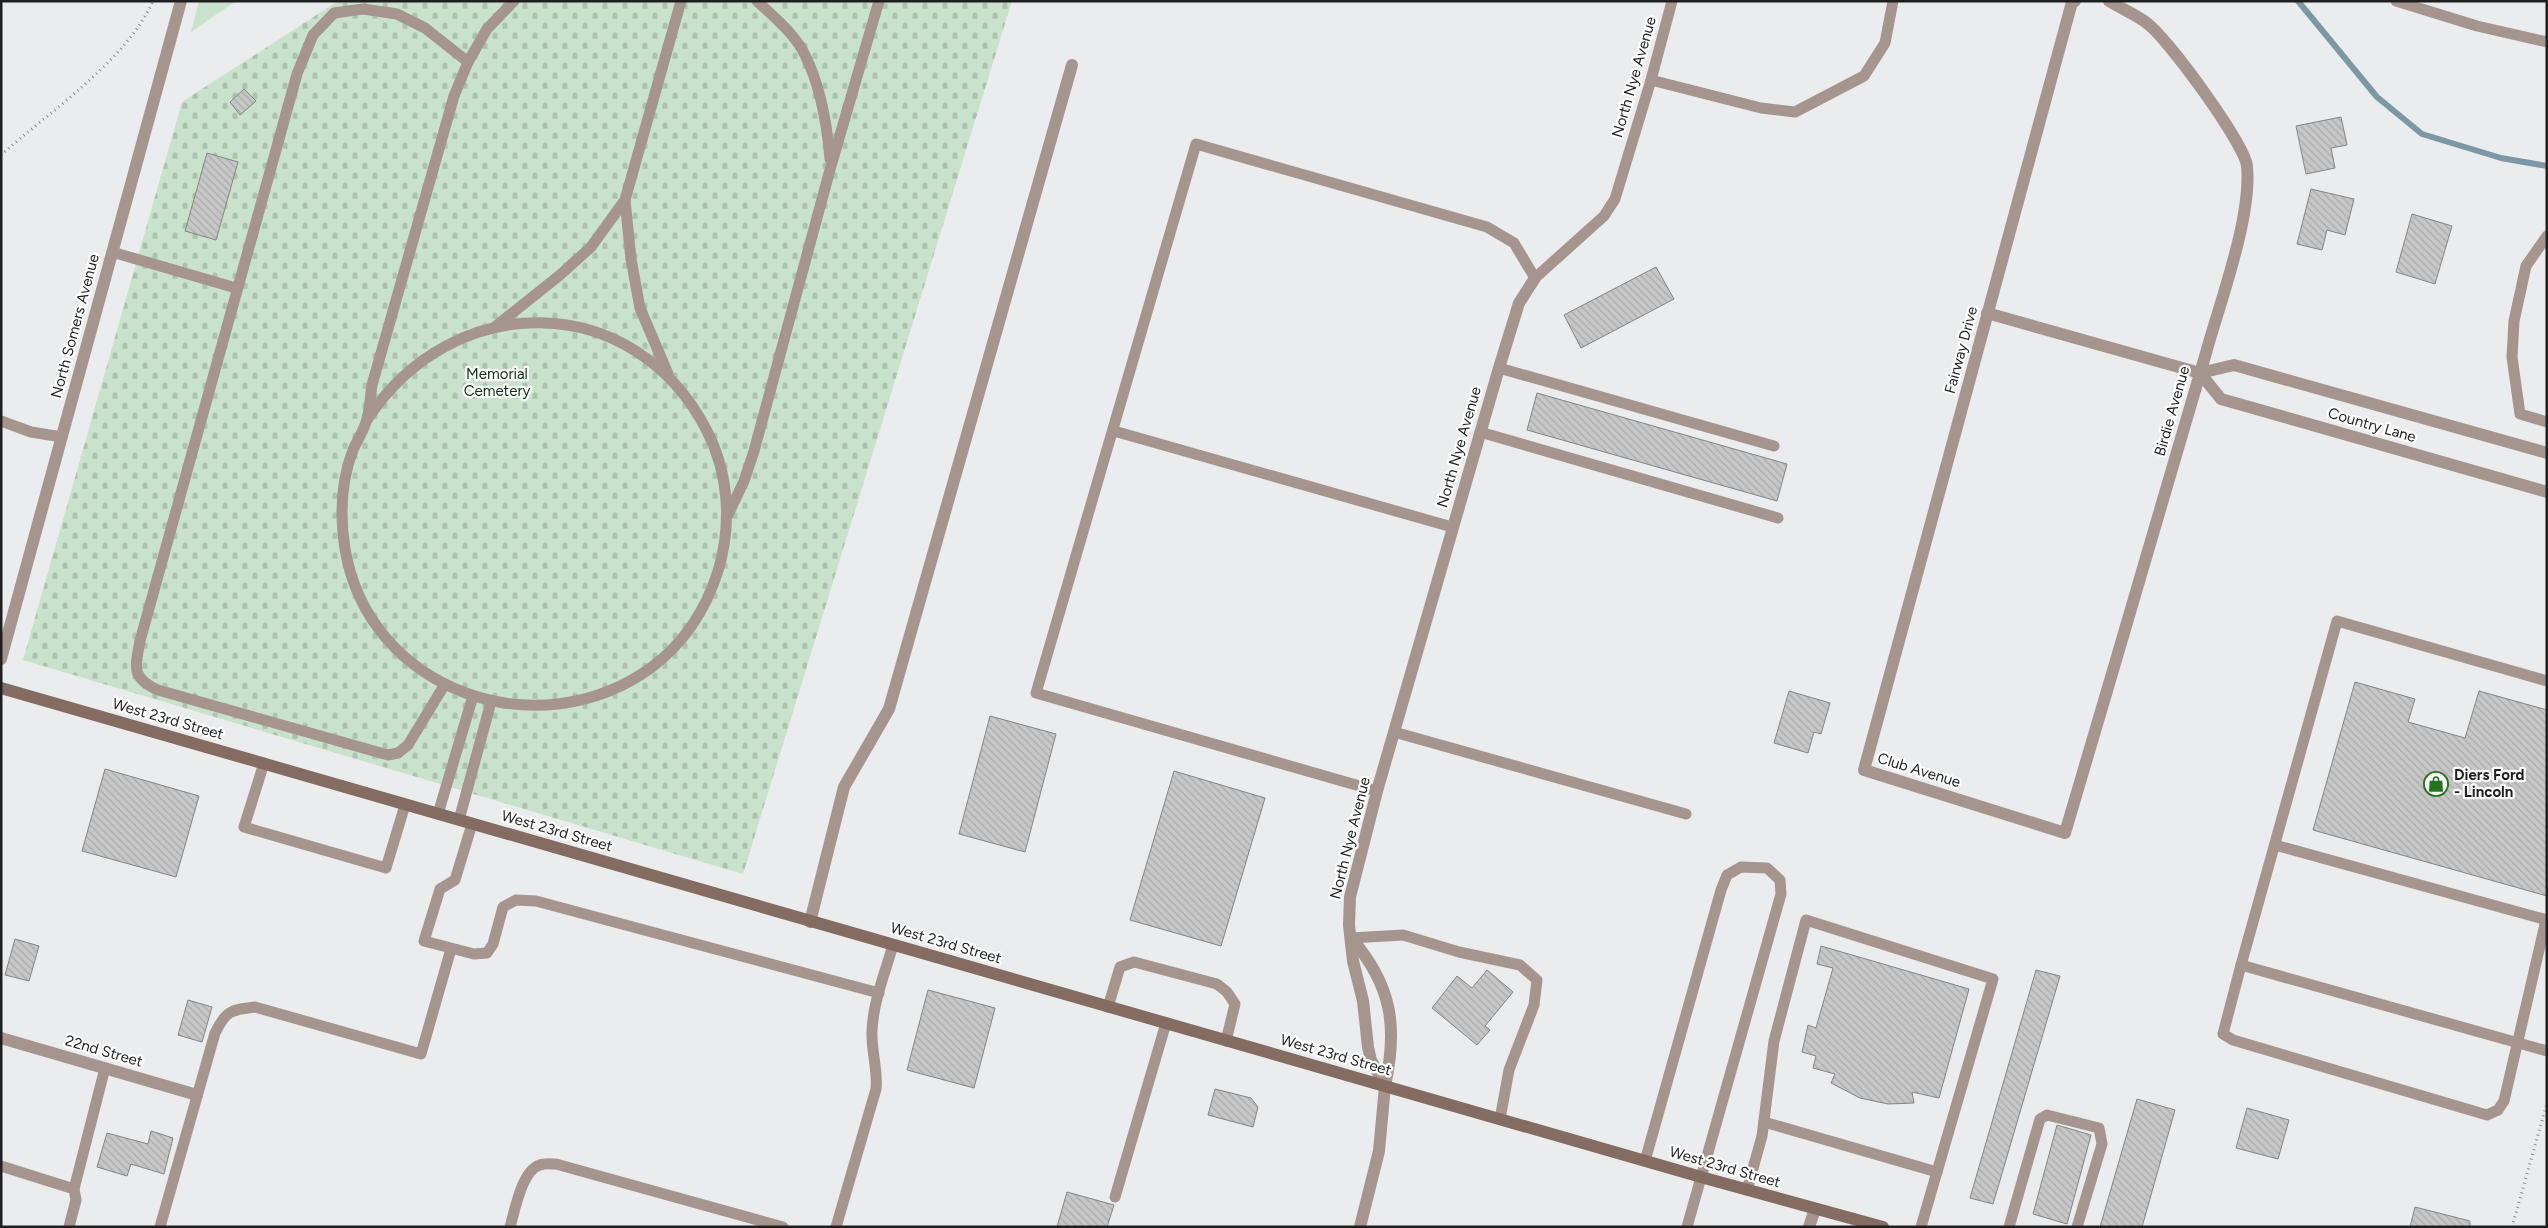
<svg xmlns="http://www.w3.org/2000/svg" width="2548" height="1228" viewBox="0 0 2548 1228" font-family="Figtree,sans-serif">
<defs>
<pattern id="cemetery-stones" width="16" height="16" patternUnits="userSpaceOnUse" patternTransform="scale(1.25)"><rect width="16" height="16" fill="#c9e2cb"/><path d="M2 7V4a2 2 0 0 1 4 0v3zM10 15v-3a2 2 0 0 1 4 0v3z" fill="#acc1ae"/></pattern>
<pattern id="building-back-hatch" width="6" height="6" patternUnits="userSpaceOnUse" patternTransform="scale(1.25)"><rect width="6" height="6" fill="#c8c7c7"/><path d="M-1 5l2 2M0 0l6 6M5-1l2 2" fill="none" stroke="#abaaab"/></pattern>
</defs>
<rect width="100%" height="100%" fill="#ebeced"/>
<path fill="#c9e2cb" d="M 199,1 L 236,1 L 191,32 Z"/>
<path fill="url(#cemetery-stones)" d="M 338,1 L 1012,1 L 743,874 L 23,660 L 182,102 Z"/>
<g fill="none" stroke-linecap="round" stroke-linejoin="round">
<path stroke="#7c98a4" stroke-width="6" d="M 2298,1 L 2377,97 L 2422,134 L 2501,158 L 2547,166"/>
</g>
<g fill="url(#building-back-hatch)" stroke="#858484">
<path d="M 244,89 L 256,101 L 240,115 L 230,102 Z"/>
<path d="M 2341,117 L 2347,145 L 2331,148 L 2335,168 L 2306,174 L 2296,126 Z"/>
<path d="M 207,153 L 238,162 L 216,240 L 185,231 Z"/>
<path d="M 2311,189 L 2354,199 L 2345,235 L 2327,230 L 2322,250 L 2297,244 Z"/>
<path d="M 2412,214 L 2452,226 L 2435,284 L 2396,272 Z"/>
<path d="M 1656,267 L 1674,299 L 1581,348 L 1564,315 Z"/>
<path d="M 1537,393 L 1787,464 L 1777,501 L 1527,430 Z"/>
<path d="M 2355,682 L 2415,699 L 2408,722 L 2465,738 L 2479,691 L 2547,710 L 2547,896 L 2313,830 Z"/>
<path d="M 1789,691 L 1830,703 L 1821,734 L 1814,732 L 1808,753 L 1774,743 Z"/>
<path d="M 990,716 L 1056,734 L 1025,852 L 959,834 Z"/>
<path d="M 105,769 L 199,796 L 176,877 L 82,851 Z"/>
<path d="M 1174,771 L 1265,798 L 1221,946 L 1130,920 Z"/>
<path d="M 15,939 L 39,946 L 29,981 L 5,975 Z"/>
<path d="M 1821,946 L 1969,989 L 1939,1098 L 1912,1092 L 1914,1103 L 1888,1104 L 1860,1098 L 1831,1083 L 1835,1074 L 1813,1068 L 1816,1056 L 1802,1052 L 1808,1025 L 1816,1028 L 1833,968 L 1817,964 Z"/>
<path d="M 1487,970 L 1513,992 L 1485,1026 L 1490,1030 L 1477,1045 L 1432,1008 L 1457,976 L 1472,988 Z"/>
<path d="M 2036,970 L 2060,976 L 1993,1204 L 1970,1198 Z"/>
<path d="M 928,990 L 995,1008 L 974,1088 L 907,1070 Z"/>
<path d="M 188,1000 L 212,1007 L 202,1042 L 178,1035 Z"/>
<path d="M 1215,1089 L 1251,1098 L 1258,1107 L 1253,1127 L 1208,1115 Z"/>
<path d="M 2137,1099 L 2175,1110 L 2142,1227 L 2100,1227 Z"/>
<path d="M 2247,1108 L 2289,1120 L 2278,1159 L 2236,1148 Z"/>
<path d="M 2057,1125 L 2091,1135 L 2067,1224 L 2033,1214 Z"/>
<path d="M 151,1131 L 173,1138 L 164,1174 L 131,1164 L 127,1176 L 97,1167 L 107,1133 L 148,1144 Z"/>
<path d="M 1067,1192 L 1114,1205 L 1107,1227 L 1057,1227 Z"/>
<path d="M 2415,1207 L 2470,1221 L 2470,1227 L 2410,1227 Z"/>
</g>
<g fill="none" stroke-linecap="round" stroke-linejoin="round">
<g stroke="#8b8c8d" stroke-width="3" stroke-dasharray="1 4" stroke-linecap="butt">
<path d="M 1,155 C 49,112 127,60 153,1"/>
<path d="M 2512,1227 L 2547,1103"/>
</g>
<g stroke="#a6958f" stroke-width="11">
<path d="M 757,1 C 774,17 795,34 805,55 C 821,87 827,124 830,159"/>
<path d="M 2396,1 L 2477,26 L 2547,42"/>
<path d="M 1651,80 L 1761,108 L 1795,112 L 1864,76 L 1885,43 L 1893,1"/>
<path d="M 625,200 L 631,259 L 640,308 L 668,374"/>
<path d="M 2547,236 L 2526,266 L 2514,321 L 2512,357 L 2520,414 L 2547,422"/>
<path d="M 112,252 L 236,288"/>
<path d="M 496,326 L 560,275 L 591,247 L 625,200 L 681,1"/>
<path d="M 1499,368 L 1774,446"/>
<path d="M 367,420 C 452,288 635,289 707,431 C 729,474 732,525 718,571 C 706,609 684,643 652,667 C 539,750 369,692 345,549 C 340,517 341,481 353,450 C 357,441 363,432 366,422 C 370,411 370,397 372,385 L 454,96 L 468,62 L 487,29 L 514,1"/>
<path d="M 1,421 L 31,432 L 62,437"/>
<path d="M 1114,431 L 1452,527"/>
<path d="M 1480,432 L 1778,518"/>
<path d="M 728,515 L 744,481 L 754,451 L 831,166 L 879,1"/>
<path d="M 2547,681 L 2337,621 L 2241,965 L 2547,1051"/>
<path d="M 445,684 L 408,745 L 398,753 L 388,755 L 158,690 C 131,678 135,667 140,641 L 297,74 L 313,35 L 334,13 L 363,9 L 397,14 L 425,28 L 468,62"/>
<path d="M 1394,732 L 1686,814"/>
<path d="M 264,763 L 244,827 L 386,868 L 405,805"/>
<path d="M 1377,791 L 1036,693 L 1196,144 L 1487,227 L 1514,243 L 1535,278 L 1604,216 L 1615,199 L 1651,80 L 1672,1"/>
<path d="M 438,814 L 473,696"/>
<path d="M 459,820 L 491,702"/>
<path d="M 472,824 L 455,880 L 440,889 L 424,941 L 474,954 L 487,953 L 493,944 L 503,907 L 516,900 L 536,901 L 879,993"/>
<path d="M 2275,845 L 2547,920"/>
<path d="M 1351,938 L 1403,935 L 1459,952 L 1520,965 L 1537,980 L 1534,1005 L 1509,1070 L 1500,1119"/>
<path d="M 2241,965 L 2223,1034 L 2233,1040 L 2487,1115 L 2498,1110 L 2504,1101 L 2546,920"/>
<path d="M 1108,1007 L 1120,967 L 1134,962 L 1217,984 L 1227,992 L 1235,1004 L 1226,1041"/>
<path d="M 1764,1122 L 1937,1172"/>
<path d="M 1645,1161 L 1721,890 L 1727,875 L 1741,867 L 1767,868 L 1780,880 L 1781,894 L 1687,1227"/>
<path d="M 1,1166 L 74,1189 L 76,1200 L 69,1227"/>
<path d="M 74,1189 L 105,1068"/>
<path d="M 1747,1190 L 1762,1136 L 1774,1041 L 1806,920 L 1993,979 L 1921,1227"/>
<path d="M 1115,1197 L 1166,1023"/>
<path d="M 160,1227 L 215,1033 C 226,1011 230,1010 255,1007 L 421,1054 L 451,949"/>
<path d="M 510,1227 C 515,1210 522,1170 540,1165 C 544,1163 551,1164 556,1164 L 783,1227"/>
<path d="M 836,1227 L 876,1089 C 878,1069 871,1051 872,1031 C 873,1002 885,973 893,945"/>
<path d="M 2009,1227 L 2040,1119 L 2047,1115 L 2099,1128 L 2102,1144 L 2077,1227"/>
</g>
<g stroke="#a6958f" stroke-width="12">
<path d="M 2075,1 L 2072,2 L 1864,770 L 2065,833 C 2112,673 2160,513 2206,353 C 2220,302 2252,217 2247,166 C 2245,144 2168,39 2148,24 C 2137,15 2122,9 2109,1"/>
<path d="M 1987,313 L 2200,373 L 2234,365 L 2547,453"/>
<path d="M 2200,373 L 2221,399 L 2547,492"/>
<path d="M 810,922 L 844,787 L 889,709 L 1072,65"/>
<path d="M 1351,938 C 1392,985 1398,1027 1385,1086"/>
<path d="M 1,1038 L 197,1095"/>
<path d="M 1385,1086 L 1371,1060 L 1368,1047 L 1363,1001 L 1353,961 L 1349,925 L 1350,897 L 1377,791 L 1499,368 L 1519,303 L 1535,278"/>
<path d="M 1809,1227 L 1815,1209"/>
</g>
<g stroke="#a6958f" stroke-width="12">
<path d="M 1,659 L 181,1"/>
<path d="M 1360,1227 L 1379,1151 L 1385,1086"/>
</g>
<path stroke="#846c63" stroke-width="12" d="M 1,688 L 1701,1177 L 1883,1227"/>
</g>
<defs>
<symbol id="shop-ring" viewBox="-11 -11 22 22"><circle r="9.5" fill="#fff" stroke="#23741d" stroke-width="1.5"/><path d="M-5-2.5h2.3a2.7 3.5 0 0 1 5.4 0H5L5.5 6h-11ZM-1.5-2.5h3a1.5 2.3 0 0 0-3 0Z" fill="#23741d"/></symbol>
</defs>
<g fill-rule="evenodd">
<use href="#shop-ring" x="2422" y="770" width="28" height="28"/>
</g>
<g text-anchor="middle" stroke-width="4.5" stroke-linejoin="round" paint-order="stroke">
<g font-size="15" fill="#1f1f20" stroke="#fff">
<text transform="translate(1634 77) rotate(-74)" y="5">North Nye Avenue</text>
<text transform="translate(75 326) rotate(-75)" y="5">North Somers Avenue</text>
<text transform="translate(1961 350) rotate(-75)" y="5">Fairway Drive</text>
<text transform="translate(2172 411) rotate(-74)" y="5">Birdie Avenue</text>
<text transform="translate(2372 425) rotate(16)" y="5">Country Lane</text>
<text transform="translate(1459 447) rotate(-74)" y="5">North Nye Avenue</text>
<text transform="translate(168 719) rotate(16)" y="5">West 23rd Street</text>
<text transform="translate(1919 770) rotate(17)" y="5">Club Avenue</text>
<text transform="translate(557 831) rotate(16)" y="5">West 23rd Street</text>
<text transform="translate(1350 838) rotate(-76)" y="5">North Nye Avenue</text>
<text transform="translate(946 943) rotate(16)" y="5">West 23rd Street</text>
<text transform="translate(104 1051) rotate(16)" y="5">22nd Street</text>
<text transform="translate(1336 1055) rotate(16)" y="5">West 23rd Street</text>
<text transform="translate(1725 1167) rotate(16)" y="5">West 23rd Street</text>
</g>
<g font-size="15" fill="#063410" stroke="#fff">
<text x="497" y="379">Memorial<tspan x="497" dy="17">Cemetery</tspan></text>
</g>
<g font-size="15" font-weight="bold" fill="#1f1f20" stroke="#fff" text-anchor="start">
<text x="2454" y="780">Diers Ford<tspan x="2454" dy="17">- Lincoln</tspan></text>
</g>
</g>
<rect width="2548" height="1228" fill="none" stroke="#1f1f20" stroke-width="5"/>
</svg>
